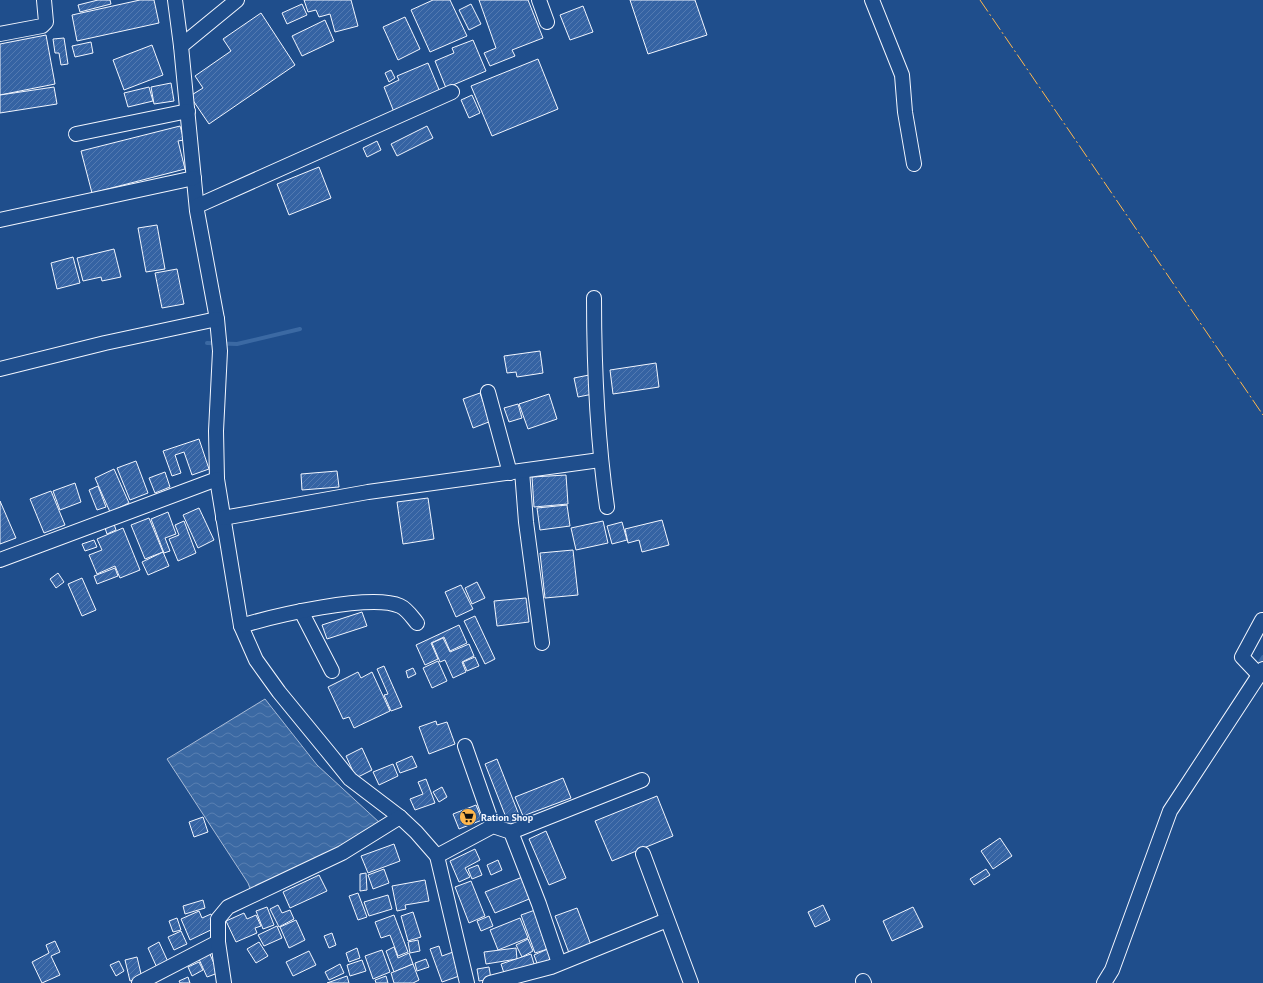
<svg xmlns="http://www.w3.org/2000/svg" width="1263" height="983" viewBox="0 0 1263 983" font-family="'PT Sans',sans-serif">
<defs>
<pattern id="water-waves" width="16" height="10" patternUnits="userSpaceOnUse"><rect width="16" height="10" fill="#3b69a3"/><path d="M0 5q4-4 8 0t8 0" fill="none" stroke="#587fb1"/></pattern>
<pattern id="building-hatch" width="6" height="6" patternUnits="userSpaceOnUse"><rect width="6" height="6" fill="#3563a3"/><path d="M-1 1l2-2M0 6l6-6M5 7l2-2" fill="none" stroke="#537ab1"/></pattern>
</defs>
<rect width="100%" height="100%" fill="#1f4e8c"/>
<path fill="url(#water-waves)" stroke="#a8bbd7" d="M 265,699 L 317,765 L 380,823 L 298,870 L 251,891 L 248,883 L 167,759 Z"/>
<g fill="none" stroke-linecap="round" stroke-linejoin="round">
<g stroke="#3b69a3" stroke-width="4">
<path d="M 207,343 L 237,344 L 300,329"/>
<path d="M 1257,667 L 1263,657"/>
</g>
</g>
<g fill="url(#building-hatch)" stroke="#f2f6ff">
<path d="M 98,0 L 110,0 L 111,4 L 80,12 L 78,5 Z"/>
<path d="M 140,0 L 154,0 L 159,23 L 77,41 L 72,15 Z"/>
<path d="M 304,0 L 351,0 L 358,26 L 335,32 L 330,14 L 319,17 L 316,10 L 308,12 Z"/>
<path d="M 433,0 L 450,0 L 467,36 L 430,52 L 411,10 Z"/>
<path d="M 479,0 L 528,0 L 543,38 L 512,50 L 515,56 L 490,66 L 484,53 L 496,48 Z"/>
<path d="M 630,0 L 695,0 L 707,35 L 648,54 Z"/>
<path d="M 302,4 L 307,15 L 287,24 L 282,13 Z"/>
<path d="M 471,4 L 481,24 L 469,30 L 459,10 Z"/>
<path d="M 583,6 L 593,32 L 570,40 L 560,15 Z"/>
<path d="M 261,13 L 295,65 L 209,124 L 190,96 L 203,88 L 195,76 L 231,51 L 223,39 Z"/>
<path d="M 405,17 L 420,49 L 398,60 L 383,27 Z"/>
<path d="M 325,20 L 334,41 L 302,56 L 292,36 Z"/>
<path d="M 46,35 L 55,84 L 0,95 L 0,44 Z"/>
<path d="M 64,38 L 68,64 L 61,65 L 59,53 L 55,53 L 53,39 Z"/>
<path d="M 473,40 L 486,71 L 446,88 L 435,61 L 454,53 L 452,48 Z"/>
<path d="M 91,42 L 93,53 L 75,57 L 72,46 Z"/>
<path d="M 152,45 L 163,75 L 124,90 L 113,60 Z"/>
<path d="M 538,59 L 558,109 L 492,136 L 471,86 Z"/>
<path d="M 428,63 L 440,92 L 394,112 L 384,87 L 399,80 L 397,76 Z"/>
<path d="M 391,70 L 395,78 L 389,82 L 385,73 Z"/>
<path d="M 171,83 L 174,101 L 154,104 L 151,87 Z"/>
<path d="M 54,87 L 57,104 L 0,113 L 0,95 Z"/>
<path d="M 149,87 L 153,101 L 128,107 L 124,93 Z"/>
<path d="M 472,95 L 480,113 L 469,118 L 461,100 Z"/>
<path d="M 180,126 L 184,140 L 178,141 L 185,169 L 92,193 L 81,151 Z"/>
<path d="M 427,126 L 433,138 L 397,156 L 391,144 Z"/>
<path d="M 377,141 L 381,150 L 367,157 L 363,148 Z"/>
<path d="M 319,167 L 331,198 L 289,215 L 277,184 Z"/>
<path d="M 157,225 L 165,269 L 146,272 L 138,228 Z"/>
<path d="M 114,249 L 121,277 L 102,281 L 101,277 L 83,281 L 77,258 Z"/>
<path d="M 73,257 L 80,283 L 57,289 L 51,263 Z"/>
<path d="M 177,269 L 184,304 L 162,308 L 155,273 Z"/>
<path d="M 540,351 L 543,373 L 517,377 L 516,372 L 507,373 L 504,356 Z"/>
<path d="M 656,363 L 659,387 L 613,394 L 610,370 Z"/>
<path d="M 589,375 L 593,394 L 578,397 L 574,378 Z"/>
<path d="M 480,393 L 484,404 L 488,403 L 494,420 L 473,428 L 463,399 Z"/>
<path d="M 549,394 L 557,419 L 528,429 L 519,404 Z"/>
<path d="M 518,404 L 522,418 L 509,422 L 504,408 Z"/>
<path d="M 199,439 L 209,469 L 192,475 L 184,452 L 175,455 L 181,473 L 172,476 L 163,451 Z"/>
<path d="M 136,461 L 148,493 L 130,500 L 117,468 Z"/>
<path d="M 114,469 L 129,503 L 110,512 L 95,478 Z"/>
<path d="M 337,471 L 339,487 L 302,490 L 301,474 Z"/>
<path d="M 165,472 L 170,487 L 155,493 L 149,478 Z"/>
<path d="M 566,475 L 568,504 L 534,507 L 532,477 Z"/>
<path d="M 75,483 L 81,502 L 60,510 L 53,491 Z"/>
<path d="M 98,486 L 106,507 L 97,510 L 89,490 Z"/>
<path d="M 51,491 L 65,525 L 44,533 L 30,499 Z"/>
<path d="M 428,498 L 434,539 L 403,544 L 397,502 Z"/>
<path d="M 0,501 L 16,538 L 0,544 Z"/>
<path d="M 567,505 L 570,526 L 540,530 L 537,508 Z"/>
<path d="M 199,508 L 214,540 L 198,548 L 183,515 Z"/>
<path d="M 168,512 L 176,534 L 165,538 L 170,551 L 164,553 L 151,519 Z"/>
<path d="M 149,518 L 163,552 L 145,559 L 131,525 Z"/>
<path d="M 662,520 L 669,545 L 642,552 L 639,540 L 628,543 L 625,529 Z"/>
<path d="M 184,521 L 196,553 L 178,561 L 169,539 L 179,535 L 175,525 Z"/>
<path d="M 603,521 L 608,543 L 576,550 L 571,528 Z"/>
<path d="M 622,522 L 627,540 L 612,544 L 607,526 Z"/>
<path d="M 114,524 L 116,530 L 107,534 L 105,528 Z"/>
<path d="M 123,528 L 140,570 L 120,578 L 115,566 L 97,574 L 89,555 L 102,550 L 97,539 Z"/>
<path d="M 94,540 L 97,547 L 85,551 L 82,544 Z"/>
<path d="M 573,550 L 578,595 L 545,598 L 540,553 Z"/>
<path d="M 163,552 L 169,566 L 148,575 L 142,562 Z"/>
<path d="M 115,568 L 118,576 L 97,584 L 94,576 Z"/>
<path d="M 58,573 L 64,582 L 56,588 L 50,579 Z"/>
<path d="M 82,578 L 96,610 L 82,616 L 68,584 Z"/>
<path d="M 477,582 L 485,598 L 472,604 L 465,588 Z"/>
<path d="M 461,585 L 473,609 L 456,617 L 445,592 Z"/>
<path d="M 526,598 L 529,622 L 497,626 L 494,601 Z"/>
<path d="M 362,612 L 367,626 L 327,639 L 322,625 Z"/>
<path d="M 475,616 L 495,659 L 485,664 L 464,621 Z"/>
<path d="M 459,625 L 467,643 L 450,651 L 444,637 L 431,643 L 438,659 L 425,665 L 416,645 Z"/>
<path d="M 443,638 L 450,652 L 469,644 L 474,656 L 462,662 L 466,672 L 453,678 L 445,660 L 440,662 L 432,643 Z"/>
<path d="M 475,657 L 479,666 L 467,671 L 463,662 Z"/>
<path d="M 438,661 L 447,681 L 432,688 L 423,668 Z"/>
<path d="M 384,666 L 402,707 L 391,711 L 384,695 L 388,694 L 377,669 Z"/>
<path d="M 413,668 L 416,674 L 408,678 L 406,671 Z"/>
<path d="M 358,672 L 361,678 L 372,672 L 390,711 L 354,728 L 349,717 L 343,719 L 328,687 Z"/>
<path d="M 436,721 L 437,725 L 447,722 L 455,744 L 429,754 L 419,727 Z"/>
<path d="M 362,748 L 372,770 L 356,778 L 346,756 Z"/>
<path d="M 412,756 L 417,767 L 400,773 L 396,763 Z"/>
<path d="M 497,759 L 521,820 L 509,825 L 485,764 Z"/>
<path d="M 393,764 L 398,776 L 379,785 L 373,772 Z"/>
<path d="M 563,778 L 571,798 L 523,816 L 515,797 Z"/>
<path d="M 426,779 L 435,803 L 415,810 L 410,799 L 423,794 L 418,782 Z"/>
<path d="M 442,787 L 447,797 L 439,802 L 433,792 Z"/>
<path d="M 657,796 L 673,836 L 612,861 L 595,821 Z"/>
<path d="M 476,805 L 482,820 L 459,829 L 453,814 Z"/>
<path d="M 203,817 L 208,832 L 194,837 L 189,822 Z"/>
<path d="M 546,831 L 566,878 L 549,885 L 529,839 Z"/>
<path d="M 1000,838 L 1012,856 L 993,869 L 981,851 Z"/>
<path d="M 394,844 L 400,861 L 368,873 L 361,856 Z"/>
<path d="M 475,849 L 480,860 L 465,868 L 470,877 L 459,882 L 450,861 Z"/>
<path d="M 498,860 L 502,870 L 491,875 L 487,865 Z"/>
<path d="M 478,865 L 482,875 L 472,879 L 468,869 Z"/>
<path d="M 384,869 L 389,883 L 373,889 L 368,875 Z"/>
<path d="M 986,869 L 990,875 L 974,885 L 970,879 Z"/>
<path d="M 366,873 L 367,890 L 360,891 L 360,874 Z"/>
<path d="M 319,875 L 327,891 L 290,908 L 283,892 Z"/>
<path d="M 525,876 L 534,897 L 495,913 L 485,892 Z"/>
<path d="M 425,880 L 429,901 L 405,905 L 406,909 L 397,911 L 392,886 Z"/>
<path d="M 471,881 L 485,916 L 469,923 L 455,887 Z"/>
<path d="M 358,893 L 367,917 L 358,920 L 349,896 Z"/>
<path d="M 388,895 L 392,909 L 369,916 L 364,902 Z"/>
<path d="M 203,900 L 205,908 L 185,914 L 183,906 Z"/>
<path d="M 278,905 L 282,913 L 290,910 L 294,919 L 279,927 L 270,909 Z"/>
<path d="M 823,905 L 830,920 L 815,927 L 808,912 Z"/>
<path d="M 267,907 L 274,925 L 263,929 L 256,911 Z"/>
<path d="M 913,907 L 923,927 L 892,941 L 883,921 Z"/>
<path d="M 577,908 L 591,945 L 569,953 L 555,916 Z"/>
<path d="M 538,909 L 551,948 L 535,953 L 521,915 Z"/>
<path d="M 199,911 L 202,918 L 211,914 L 217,927 L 190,940 L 181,919 Z"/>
<path d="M 413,912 L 421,937 L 408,941 L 401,916 Z"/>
<path d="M 244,913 L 247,919 L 256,915 L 261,926 L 255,928 L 257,933 L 236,942 L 226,921 Z"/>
<path d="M 394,915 L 408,952 L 398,956 L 390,935 L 381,938 L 375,922 Z"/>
<path d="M 489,916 L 493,926 L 481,931 L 477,921 Z"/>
<path d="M 177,918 L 181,930 L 173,932 L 169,921 Z"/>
<path d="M 520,918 L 528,938 L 498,950 L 490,930 Z"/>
<path d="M 296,920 L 305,940 L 289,948 L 280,927 Z"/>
<path d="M 277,926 L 282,938 L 264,946 L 258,935 Z"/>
<path d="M 181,931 L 187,944 L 174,950 L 168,937 Z"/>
<path d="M 332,933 L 336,945 L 329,948 L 324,936 Z"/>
<path d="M 528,939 L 533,951 L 522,957 L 516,945 Z"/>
<path d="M 418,940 L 420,951 L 410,953 L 408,942 Z"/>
<path d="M 55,941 L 60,952 L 51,956 L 60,975 L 42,983 L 32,962 L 49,953 L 46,945 Z"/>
<path d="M 159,942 L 169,964 L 158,970 L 148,948 Z"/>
<path d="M 259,942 L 268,956 L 256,963 L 247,949 Z"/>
<path d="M 439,946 L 442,956 L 453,952 L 462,975 L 442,982 L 430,949 Z"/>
<path d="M 394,947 L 398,958 L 409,953 L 413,964 L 394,972 L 386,951 Z"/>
<path d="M 357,948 L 360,958 L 349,962 L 346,953 Z"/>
<path d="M 516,948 L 517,959 L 486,964 L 484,952 Z"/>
<path d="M 550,948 L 555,960 L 538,966 L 534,955 Z"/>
<path d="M 382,950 L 390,972 L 373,979 L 365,956 Z"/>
<path d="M 309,951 L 316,965 L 293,976 L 286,962 Z"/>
<path d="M 209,952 L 218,973 L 207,977 L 198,957 Z"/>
<path d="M 531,954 L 535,967 L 505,976 L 501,964 Z"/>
<path d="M 137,957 L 142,978 L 130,981 L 125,960 Z"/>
<path d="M 426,959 L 429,967 L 417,971 L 415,963 Z"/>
<path d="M 362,960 L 366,971 L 350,976 L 347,965 Z"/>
<path d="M 119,961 L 124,971 L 116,976 L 110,965 Z"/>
<path d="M 199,962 L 203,970 L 192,976 L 188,967 Z"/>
<path d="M 340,964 L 344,973 L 329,980 L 325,972 Z"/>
<path d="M 413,964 L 419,980 L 413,983 L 394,983 L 391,973 Z"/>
<path d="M 489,967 L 491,979 L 479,981 L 477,969 Z"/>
<path d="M 347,976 L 349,983 L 327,983 Z"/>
<path d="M 386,976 L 388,983 L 376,983 L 375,980 Z"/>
<path d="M 188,977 L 190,983 L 180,983 L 179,981 Z"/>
</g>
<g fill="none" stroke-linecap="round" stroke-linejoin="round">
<defs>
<g id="minor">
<path d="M 175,0 L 181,46"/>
<path d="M 237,0 L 181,46 L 197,211 L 217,319 L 220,351 L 216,431 L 217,479 L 241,626 L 256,660 L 279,692 L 329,753 L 350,779 L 400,817 L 416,832 L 437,856 L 467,983"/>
<path d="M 539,0 L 547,22"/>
<path d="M 872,0 L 902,75 L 905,112 L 914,164"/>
<path d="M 0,34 L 42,26 L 46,22 L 44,0"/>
<path d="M 76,134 L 188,111"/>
<path d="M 197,206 L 452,92"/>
<path d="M 0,220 L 194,178"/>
<path d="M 594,298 C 594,368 597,437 607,507"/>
<path d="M 0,369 L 105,343 L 217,319"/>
<path d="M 488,392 L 510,473"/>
<path d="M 522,471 L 526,522 L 542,643"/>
<path d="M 223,518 L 368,492 L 600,460"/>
<path d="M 0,560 L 217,479"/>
<path d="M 301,611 L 332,671"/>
<path d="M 241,626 C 273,616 371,593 400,606 C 407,609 412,617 417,623"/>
<path d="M 1259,675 L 1242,657 L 1262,620"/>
<path d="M 465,746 L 493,826"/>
<path d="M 511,832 L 642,780"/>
<path d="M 643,854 L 691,983"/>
<path d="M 437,856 L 493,826 L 511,832 L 539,904 L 559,963"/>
<path d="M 863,981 L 864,983"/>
<path d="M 139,983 L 218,942"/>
<path d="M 224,983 L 218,942 L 218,919 L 228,907 L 342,853 L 400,817"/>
<path d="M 490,983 L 551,967 L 667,920"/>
<path d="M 1104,983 L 1112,970 L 1170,811 L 1263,669"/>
</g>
</defs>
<use href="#minor" stroke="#f2f6ff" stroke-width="16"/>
<use href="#minor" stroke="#1f4e8c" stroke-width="14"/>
<path stroke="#ffb74d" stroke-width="1" stroke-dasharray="14 3 2 3" stroke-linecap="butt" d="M 980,0 L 1263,415"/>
</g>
<defs>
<symbol id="supermarket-disc" viewBox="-11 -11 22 22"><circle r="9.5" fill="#ffb74d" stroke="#1f4e8c"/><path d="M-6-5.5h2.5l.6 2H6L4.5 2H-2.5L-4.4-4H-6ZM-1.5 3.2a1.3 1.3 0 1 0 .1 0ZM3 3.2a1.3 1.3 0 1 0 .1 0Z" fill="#111"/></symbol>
</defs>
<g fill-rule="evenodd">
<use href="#supermarket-disc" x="458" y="807" width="20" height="20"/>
</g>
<g text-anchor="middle" stroke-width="3" stroke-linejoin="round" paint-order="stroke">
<g font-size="10" font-weight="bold" fill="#f2f6ff" stroke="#1f4e8c" text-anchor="start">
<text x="481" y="821">Ration Shop</text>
</g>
</g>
</svg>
